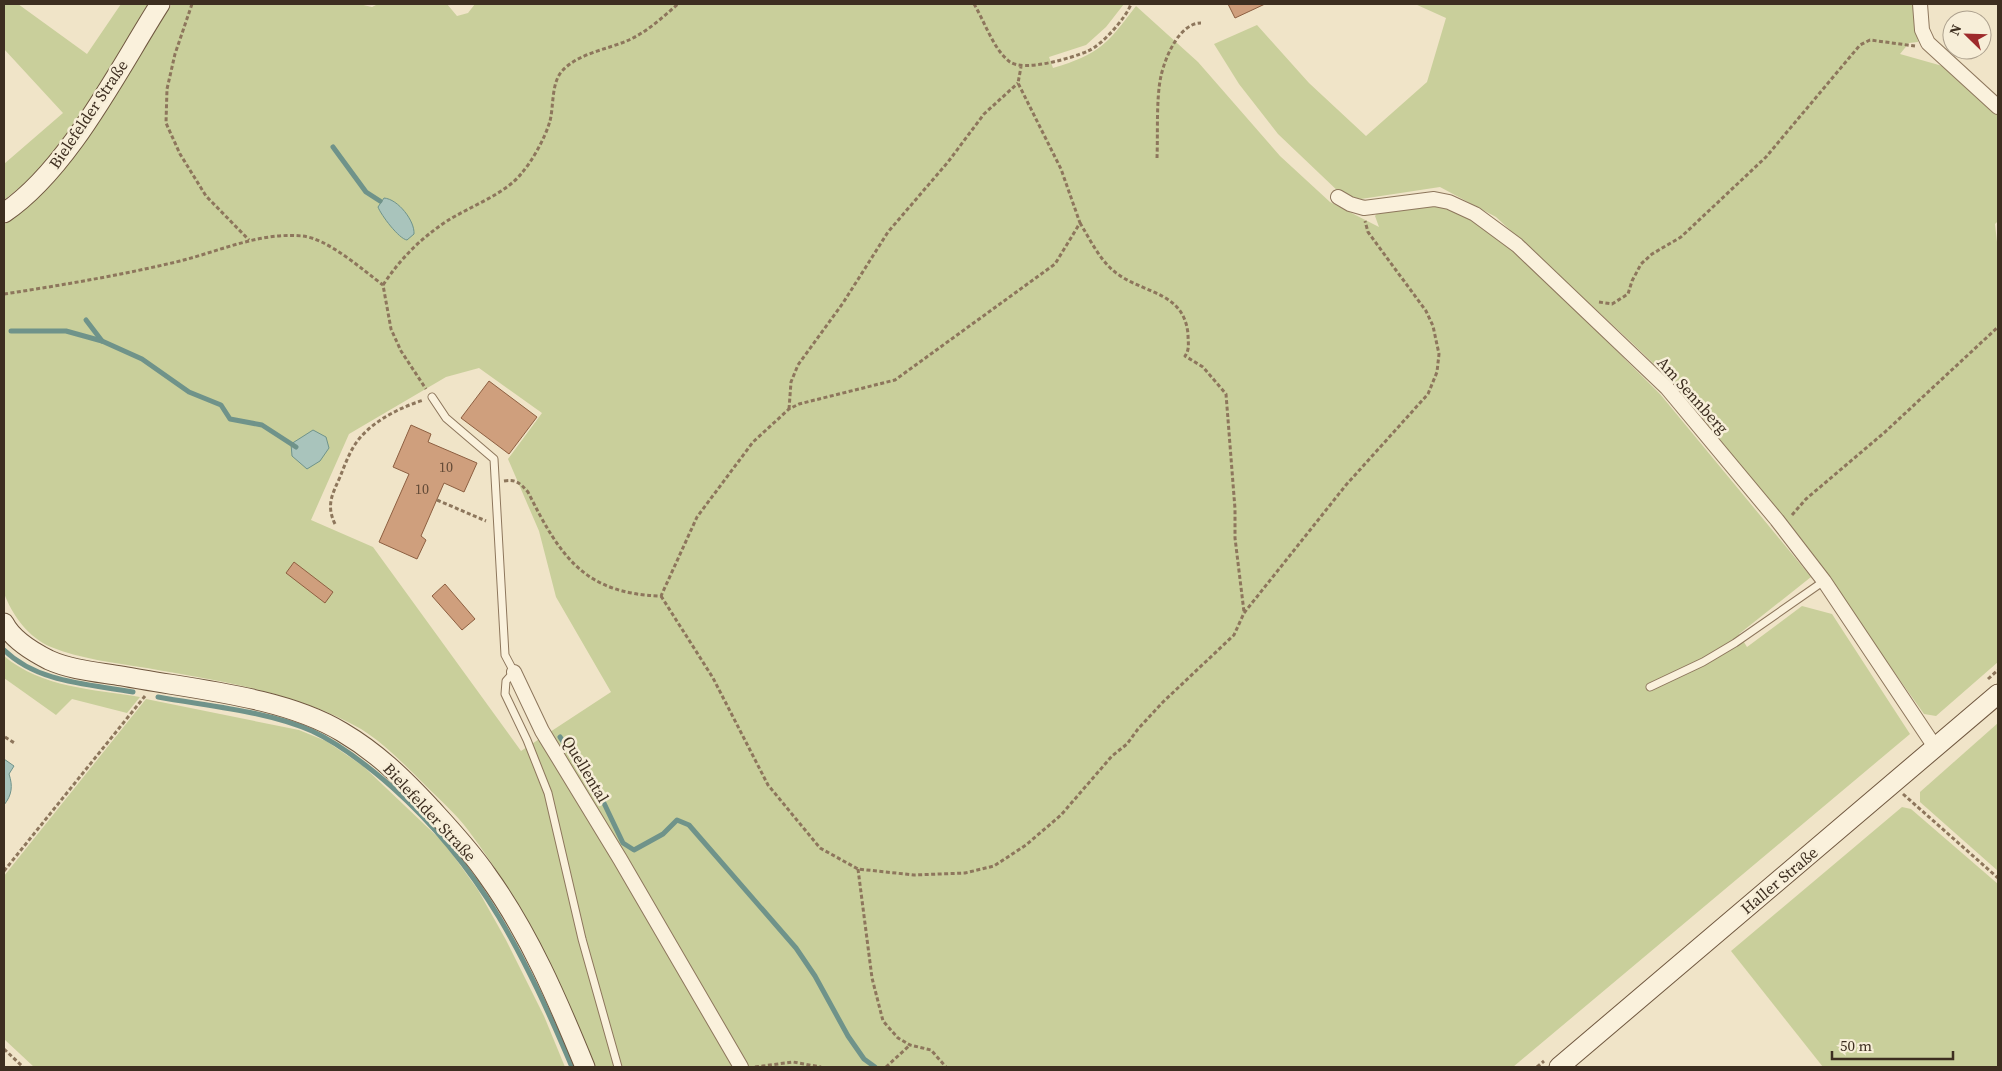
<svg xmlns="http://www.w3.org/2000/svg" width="2002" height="1071" viewBox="0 0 2002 1071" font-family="'Source Serif 4',serif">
<rect width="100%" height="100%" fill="#f0e4c8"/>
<g fill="#c9cf9b" fill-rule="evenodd">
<path d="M 4,4 L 18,4 L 87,54 L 121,4 L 148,4 L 75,125 L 40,171 L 4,200 L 4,164 L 63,113 L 4,49 Z"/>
<path d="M 172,4 L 359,4 L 372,7 L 378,4 L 447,4 L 457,16 L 468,13 L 475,4 L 1124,4 L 1106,27 L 1086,45 L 1049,57 L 1053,68 C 1100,54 1107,44 1136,6 L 1198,62 L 1280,156 L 1330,202 L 1379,227 L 1375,216 L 1379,211 L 1435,204 L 1471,217 L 1501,236 L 1660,394 L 1811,577 L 1739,634 L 1747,647 L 1802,606 L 1832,614 L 1910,734 L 1513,1067 L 594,1067 C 560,983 523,903 468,830 C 456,814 440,800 426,786 C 406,766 385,744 361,729 C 297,692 219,681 147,668 C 115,663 81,659 51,647 C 29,638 12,615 4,593 L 4,225 L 27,208 L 53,183 L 91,132 ZM 479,368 L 542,413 L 508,459 L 539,531 L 556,597 L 611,692 L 521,751 L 373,547 L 311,520 L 349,434 L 446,377 Z"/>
<path d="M 1415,4 L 1914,4 L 1918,42 L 1909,43 L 1900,54 L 1946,67 L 1998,111 L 1998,221 L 1995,224 L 1998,251 L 1998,662 L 1936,716 L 1924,714 L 1784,517 L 1747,475 L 1683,392 L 1631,342 L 1496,217 L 1440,187 L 1361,199 L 1341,194 L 1278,134 L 1239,84 L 1214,44 L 1257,25 L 1309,83 L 1366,136 L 1427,82 L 1446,18 Z"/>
<path d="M 4,656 C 42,688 93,689 140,697 L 127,713 L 72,699 L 56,715 L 4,678 Z"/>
<path d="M 146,699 L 299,730 L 326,741 L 363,766 L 445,844 L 478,890 L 506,940 L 544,1016 L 565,1067 L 34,1067 L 4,1039 L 4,876 Z"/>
<path d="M 1998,723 L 1998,871 L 1920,802 L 1920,792 Z"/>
<path d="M 1902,807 L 1911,809 L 1998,884 L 1998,1067 L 1823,1067 L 1731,951 Z"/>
</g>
<g fill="#a9c4bc" stroke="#6f938a">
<path d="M 384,198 C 398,199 415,221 414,234 L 407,240 C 399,239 381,215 378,207 Z"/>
<path d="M 313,430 L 326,437 L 329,448 L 320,461 L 307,469 L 292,456 L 291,444 Z"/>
<path d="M 4,759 L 14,766 L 9,774 C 13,786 12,795 4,805 Z"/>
</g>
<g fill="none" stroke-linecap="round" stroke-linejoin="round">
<g stroke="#6f938a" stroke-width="5">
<path d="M 333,147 L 366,192 L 380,201"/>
<path d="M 86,320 L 102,341"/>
<path d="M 11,331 L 66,331 L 102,341 L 142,359 L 189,392 L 221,405 L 230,419 L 262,425 L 296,447"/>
<path d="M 4,650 C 38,683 89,684 133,692"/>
<path d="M 158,697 C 207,706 267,711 312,731 C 342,745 368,766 392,787 C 482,867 526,959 572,1067"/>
<path d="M 560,737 L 602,799 L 623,843 L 634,850 L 663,834 L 677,820 L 689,825 L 796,948 L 815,976 L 848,1036 L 864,1059 L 875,1067"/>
</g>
</g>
<g fill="#cf9f7d" stroke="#8d5f41">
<path d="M 1228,4 L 1265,4 L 1235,18 Z"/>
<path d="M 489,381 L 537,417 L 509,454 L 461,418 Z"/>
<path d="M 411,425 L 431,434 L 428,442 L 477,463 L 464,492 L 444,483 L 421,536 L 426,540 L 417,559 L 379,542 L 409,474 L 393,467 Z"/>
<path d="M 294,562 L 333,592 L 325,603 L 286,573 Z"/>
<path d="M 445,584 L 475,619 L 462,630 L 432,596 Z"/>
</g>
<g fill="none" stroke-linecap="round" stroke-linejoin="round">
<defs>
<g id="service">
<path d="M 432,397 L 446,418 L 494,459 L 505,655 L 514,672 L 506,681 L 505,694 L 527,740 L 548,793 L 582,939 L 618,1067"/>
<path d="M 1650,687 L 1703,662 L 1735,643 L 1824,581"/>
</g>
<g id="minor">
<path d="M 1920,4 L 1922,30 L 1928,43 L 1998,107"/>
<path d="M 1338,197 L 1350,204 L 1364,208 L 1434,199 L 1449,202 L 1475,214 L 1517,245 L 1667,388 L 1777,520 L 1824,581 L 1935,747"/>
<path d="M 514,672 L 542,731 L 620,859 L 741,1067"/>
</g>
<g id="secondary">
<path d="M 4,213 C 69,169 118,70 160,4"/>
<path d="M 4,623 C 12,639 33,652 49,660 C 71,670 98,672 122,676 C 190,689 283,696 342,732 C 376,752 402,777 429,806 C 449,828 470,850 487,875 C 529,933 558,1001 585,1067"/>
<path d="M 1559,1067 L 1998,694"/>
</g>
</defs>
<use href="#service" stroke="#8d765c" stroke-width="9"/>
<use href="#minor" stroke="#8d765c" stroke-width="16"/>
<use href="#secondary" stroke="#6f573f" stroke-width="21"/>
<g stroke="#8d765c" stroke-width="3" stroke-dasharray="4 2.5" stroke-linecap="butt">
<path d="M 192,4 L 175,54 L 167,89 L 166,123 L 180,154 L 206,196 L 249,240"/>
<path d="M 974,4 C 985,22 993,49 1010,62 C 1025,72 1072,58 1088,51 C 1102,45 1126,18 1131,4"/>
<path d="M 1157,158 C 1158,135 1156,98 1161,76 C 1165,58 1179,23 1201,23"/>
<path d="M 1080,223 C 1091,241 1101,263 1119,275 C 1147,294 1184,293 1188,334 C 1188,343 1190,349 1185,356 L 1203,367 L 1226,394 L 1235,509 L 1235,538 L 1244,612"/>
<path d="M 383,285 C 401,258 420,239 447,221 C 469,207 505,194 521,174 C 533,160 545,138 550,121 C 554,105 551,82 563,70 C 579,53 609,49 629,40 C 648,31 663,17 678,4"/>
<path d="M 4,294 C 63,285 122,275 180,261 C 220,251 260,232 302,236 C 327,238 363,270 383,285 L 391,329 L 401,351 L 426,389"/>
<path d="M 1599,302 L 1612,304 L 1628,294 L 1632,281 L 1641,264 L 1652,254 L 1681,237 L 1766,157 L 1860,45 L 1870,40 L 1915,46"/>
<path d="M 789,409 L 791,382 L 798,365 L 843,303 L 888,232 L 948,162 L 984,114 L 1018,83"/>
<path d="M 504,481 C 516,479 520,483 528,492 C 560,556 584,594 661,596 L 697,517 L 753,442 L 789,409 L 799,404 L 895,380 L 1055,264 L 1080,223 L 1061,169 L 1018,83 L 1021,67"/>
<path d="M 437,500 L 486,521"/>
<path d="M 1792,515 L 1806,499 L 1885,432 L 1998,327"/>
<path d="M 335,524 C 326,505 332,495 340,477 C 344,467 348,456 354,446 C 368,423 400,407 424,400"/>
<path d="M 661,596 L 713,678 L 768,785 L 820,848 L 858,869 L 914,875 L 965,873 L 994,866 L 1026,845 L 1061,815 L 1112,756 L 1127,744 L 1138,729 L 1163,702 L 1234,635 L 1244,613 L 1346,485 L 1428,394 L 1437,372 L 1439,354 L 1433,326 L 1426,311 L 1368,232 L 1365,221"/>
<path d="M 1988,679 L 1998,670"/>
<path d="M 5,737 L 16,744"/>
<path d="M 1903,794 L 1998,878"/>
<path d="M 858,869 L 872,978 L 883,1021 L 898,1038 L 910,1045 L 931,1050 L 946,1067"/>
<path d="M 4,871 L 145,696"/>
<path d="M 4,1049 L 23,1067"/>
<path d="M 755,1067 L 793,1062 L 821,1067"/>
<path d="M 886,1067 L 910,1045"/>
<path d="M 1537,1067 L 1544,1061"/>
</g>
<use href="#service" stroke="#faf1dc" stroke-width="7"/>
<use href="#minor" stroke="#faf1dc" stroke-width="14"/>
<use href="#secondary" stroke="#faf1dc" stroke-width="19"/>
</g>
<g text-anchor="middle" stroke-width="5" stroke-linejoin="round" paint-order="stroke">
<g font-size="14" fill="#624a37">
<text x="446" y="472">10</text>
<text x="422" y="494">10</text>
</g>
<g font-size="16" fill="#3d2e20" stroke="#f7eed8">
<text transform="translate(88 114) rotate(-56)" y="6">Bielefelder Straße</text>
<text transform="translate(1693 395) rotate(48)" y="6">Am Sennberg</text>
<text transform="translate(586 769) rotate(59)" y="6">Quellental</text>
<text transform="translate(430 812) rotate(47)" y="6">Bielefelder Straße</text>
<text transform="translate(1779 880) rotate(-40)" y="6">Haller Straße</text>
</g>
</g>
<rect width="2002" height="1071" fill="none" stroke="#3d2e20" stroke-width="10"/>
<g transform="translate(1967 35) rotate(293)"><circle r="24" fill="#f7eed8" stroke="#ada18e"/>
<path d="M0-4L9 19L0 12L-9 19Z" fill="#9e2a2b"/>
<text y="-8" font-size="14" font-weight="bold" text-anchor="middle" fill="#3d2e20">N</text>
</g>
<path d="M1832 1051v8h121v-8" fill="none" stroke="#3d2e20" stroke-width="2.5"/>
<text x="1840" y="1051" font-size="15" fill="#3d2e20" stroke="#f7eed8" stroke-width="4" paint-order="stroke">50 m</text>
</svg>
